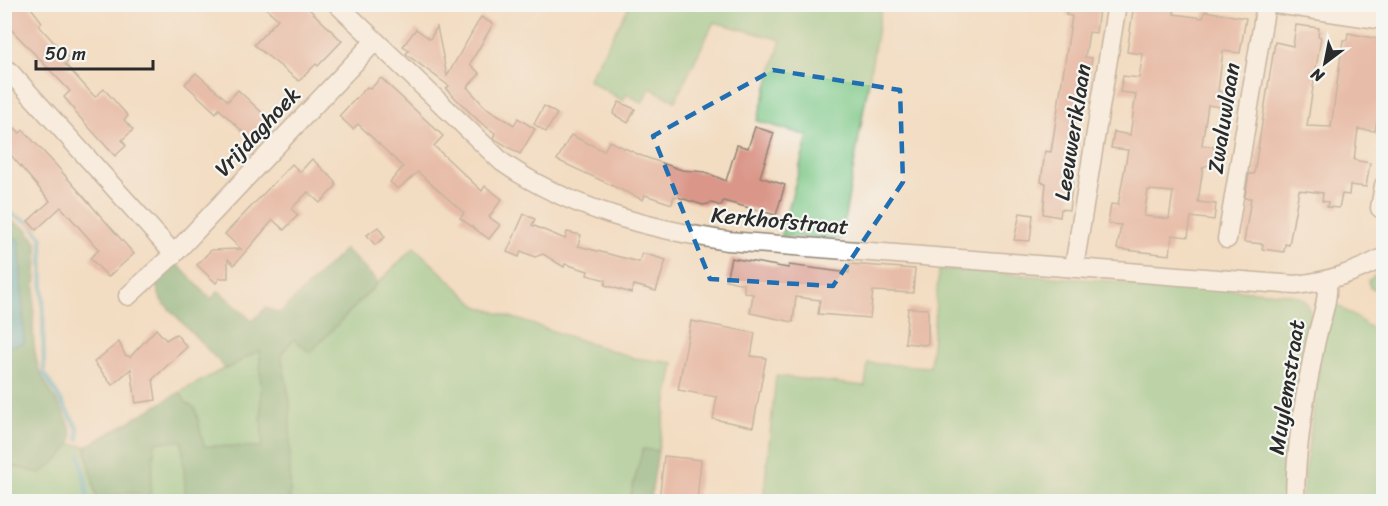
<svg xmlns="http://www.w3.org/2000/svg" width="1388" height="506" viewBox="0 0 1388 506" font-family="Sriracha,sans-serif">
<rect width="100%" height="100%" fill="#f6f6f2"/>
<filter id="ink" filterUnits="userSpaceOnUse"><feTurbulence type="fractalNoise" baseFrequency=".0167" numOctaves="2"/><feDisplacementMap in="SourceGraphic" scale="12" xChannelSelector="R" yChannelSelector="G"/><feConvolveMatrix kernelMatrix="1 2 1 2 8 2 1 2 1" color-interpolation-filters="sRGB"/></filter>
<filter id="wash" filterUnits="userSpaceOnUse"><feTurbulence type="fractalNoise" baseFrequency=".008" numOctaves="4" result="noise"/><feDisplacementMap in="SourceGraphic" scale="24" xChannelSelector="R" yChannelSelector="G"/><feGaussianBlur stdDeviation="1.35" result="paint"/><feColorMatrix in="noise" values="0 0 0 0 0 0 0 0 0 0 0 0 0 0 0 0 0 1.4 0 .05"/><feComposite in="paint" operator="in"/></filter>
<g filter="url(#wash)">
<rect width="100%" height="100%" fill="#f3ddc2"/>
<g fill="#7bc785" stroke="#537958" stroke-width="1.5">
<path d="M 630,5 L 882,5 L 841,239 L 781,236 L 808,136 L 757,121 L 781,40 L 714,22 L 675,101 L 650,88 L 642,103 L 627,94 L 623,101 L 588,80 Z"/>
<path d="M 414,247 L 477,306 L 634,358 L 674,363 L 658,451 L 643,449 L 629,501 L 290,502 L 290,402 L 281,354 L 294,339 L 310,352 Z"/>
<path d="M 939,269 L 1267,292 C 1287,294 1311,292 1310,317 L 1288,443 L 1285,501 L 763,502 L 776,376 L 865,386 L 868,363 L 930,367 Z"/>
<path d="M 1383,270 L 1383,290 L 1370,288 L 1369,280 Z"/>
<path d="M 1336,304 L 1374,330 L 1383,342 L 1383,501 L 1301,502 L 1323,339 Z"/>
<path d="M 260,349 L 262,447 L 204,446 L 195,408 L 186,403 L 180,392 Z"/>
<path d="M 183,440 L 186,501 L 5,502 L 5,465 L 41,473 L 58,459 L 71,444 L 85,446 L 97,500 L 127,492 L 150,495 L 155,442 Z"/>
</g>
<g fill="#64ac72" stroke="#486c4e" stroke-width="1.5">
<path d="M 4,217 L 27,229 L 37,244 C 38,282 27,334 39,369 C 46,390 70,415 72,435 C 74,450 51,465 41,473 L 5,465 L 5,348 L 24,342 L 20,246 L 5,232 Z"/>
<path d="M 345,249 L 378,282 L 310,353 L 294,339 L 281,354 L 290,402 L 290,501 L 186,501 L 182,441 L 155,442 L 150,495 L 127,492 L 97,500 L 86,447 L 180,392 L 186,403 L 195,408 L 204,446 L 262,447 L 260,350 L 226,369 L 161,300 L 155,282 L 177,264 L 211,299 L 219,291 L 252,321 L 266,308 L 280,313 Z"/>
<path d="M 643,449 L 658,451 L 650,501 L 629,501 Z"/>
</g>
<path fill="#46afc4" stroke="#386d78" stroke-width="1.5" d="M 5,232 L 17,239 L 20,246 L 24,343 L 5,348 Z"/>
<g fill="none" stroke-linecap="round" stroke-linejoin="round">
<g stroke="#46afc4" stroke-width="4.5">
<path d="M 4,211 L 31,223 L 42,238 L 44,373 L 78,429 L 78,439"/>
<path d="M 80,455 L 89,502"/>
</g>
</g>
<g id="blocks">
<g fill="#da9789" fill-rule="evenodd">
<path d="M 18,4 L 28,4 L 42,22 L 39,26 L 70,60 L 65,64 L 95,97 L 104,89 L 128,116 L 124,120 L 133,130 L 122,140 L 126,146 L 115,156 L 74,111 L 75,110 L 64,97 L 70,91 L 4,22 L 4,18 Z"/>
<path d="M 261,4 L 304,4 L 342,41 L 318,66 L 316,64 L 299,81 L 254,45 L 278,19 Z"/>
<path d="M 1067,4 L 1093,4 L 1093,7 L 1099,8 L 1096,33 L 1089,32 L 1085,57 L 1092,58 L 1083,118 L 1076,117 L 1073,143 L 1078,143 L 1069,210 L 1061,209 L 1060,217 L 1043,214 L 1046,183 L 1041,182 L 1045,151 L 1051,152 L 1072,16 L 1066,15 Z"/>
<path d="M 1134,4 L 1175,6 L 1174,14 L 1189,16 L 1203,18 L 1205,11 L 1246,18 L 1240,53 L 1223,51 L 1218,91 L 1234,93 L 1231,109 L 1208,105 L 1202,145 L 1225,149 L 1223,165 L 1213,163 L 1203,167 L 1198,202 L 1216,204 L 1214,220 L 1191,217 L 1188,237 L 1172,235 L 1170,255 L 1117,249 L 1121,225 L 1108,224 L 1111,204 L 1118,205 L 1128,150 L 1111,148 L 1114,132 L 1130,135 L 1136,94 L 1120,92 L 1123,76 L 1139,78 L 1143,54 L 1127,52 ZM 1148,190 L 1173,192 L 1169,219 L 1144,216 Z"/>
<path d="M 481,17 L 493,24 L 470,64 L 480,74 L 467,87 L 485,107 L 503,118 L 514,125 L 518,118 L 535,129 L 520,154 L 493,138 L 495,133 L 481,123 L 446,89 L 449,86 L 406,54 L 409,50 L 403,46 L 416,29 L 430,39 L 437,27 L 447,76 Z"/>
<path d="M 1296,25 L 1319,28 L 1318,36 L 1321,37 L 1307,126 L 1331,127 L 1343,40 L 1347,40 L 1348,33 L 1383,40 L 1383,86 L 1375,131 L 1358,129 L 1354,160 L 1370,163 L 1366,187 L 1350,185 L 1349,195 L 1342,194 L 1339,208 L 1327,207 L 1328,202 L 1322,201 L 1323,193 L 1299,190 L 1289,245 L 1285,244 L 1284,252 L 1262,249 L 1263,244 L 1244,242 L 1251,198 L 1245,198 L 1249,174 L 1254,174 L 1275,42 L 1293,46 Z"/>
<path d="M 196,73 L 228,101 L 238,90 L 271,121 L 250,139 L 219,109 L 216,113 L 185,84 Z"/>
<path d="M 381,78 L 443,136 L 434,146 L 482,191 L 485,186 L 502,199 L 489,217 L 500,225 L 489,239 L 460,218 L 464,213 L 418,172 L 398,189 L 390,182 L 403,167 L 358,124 L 353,129 L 339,116 L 367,87 L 370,89 Z"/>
<path d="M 619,102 L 635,109 L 628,123 L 613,114 Z"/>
<path d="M 544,106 L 557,114 L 546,132 L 534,124 Z"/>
<path d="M 4,117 L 20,133 L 23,130 L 55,164 L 134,254 L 108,277 L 90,258 L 99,250 L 61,207 L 36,230 L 28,221 L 50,201 L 4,147 Z"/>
<path d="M 755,127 L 774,133 L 760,177 L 785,185 L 776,215 L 723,201 L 721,206 L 712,203 L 703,205 L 674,196 L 672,204 L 645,195 L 643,200 L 557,160 L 571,135 L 604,151 L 609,141 L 642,156 L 682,170 L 705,172 L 726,181 L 737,145 L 748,148 Z"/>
<path d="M 312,159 L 335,181 L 336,186 L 320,203 L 308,192 L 291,209 L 298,215 L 284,230 L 273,220 L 234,265 L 228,259 L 228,278 L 220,278 L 216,283 L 197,265 L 211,250 L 241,249 L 225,234 L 292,164 L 300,172 Z"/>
<path d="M 1020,213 L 1033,215 L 1030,241 L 1014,240 Z"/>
<path d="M 524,214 L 535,219 L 532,225 L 565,239 L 567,232 L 581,235 L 578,246 L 639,262 L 642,253 L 666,260 L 656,291 L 634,285 L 631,293 L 605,285 L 606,280 L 587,275 L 588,271 L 565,264 L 564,267 L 543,254 L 535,257 L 521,251 L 519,257 L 507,252 Z"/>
<path d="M 378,227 L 385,237 L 375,245 L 367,235 Z"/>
<path d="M 731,258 L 788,268 L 789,265 L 849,273 L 850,264 L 915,269 L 913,293 L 873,291 L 870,318 L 818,314 L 820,300 L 796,297 L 793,322 L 750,313 L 753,294 L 744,292 L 744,284 L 726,280 Z"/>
<path d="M 908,308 L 928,309 L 928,343 L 925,345 L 905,343 Z"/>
<path d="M 691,321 L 755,333 L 751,356 L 766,358 L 753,427 L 713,419 L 717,397 L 678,390 Z"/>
<path d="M 156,329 L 166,340 L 176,334 L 187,347 L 153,379 L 156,400 L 136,403 L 131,369 L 112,385 L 94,362 L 119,342 L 125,355 L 130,357 Z"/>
<path d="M 664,456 L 701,460 L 697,501 L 659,501 Z"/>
</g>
</g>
</g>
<g filter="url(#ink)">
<use href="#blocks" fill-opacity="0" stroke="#8f8476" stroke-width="1.5"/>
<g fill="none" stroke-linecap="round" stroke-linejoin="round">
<defs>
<g id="street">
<path d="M 337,4 L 502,162 C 567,208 650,229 728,241 L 1296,285 C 1330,281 1354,273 1384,257"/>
<path d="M 1276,4 L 1384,20"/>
<path d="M 9,71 L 174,254"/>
<path d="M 1380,208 L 1384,185"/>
<path d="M 1227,239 L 1266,4"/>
<path d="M 1074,267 L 1117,4"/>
<path d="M 128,296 L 174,254 L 375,41"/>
<path d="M 1295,502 C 1295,449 1305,396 1315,345 C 1319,323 1329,303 1327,281"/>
</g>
</defs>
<use href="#street" stroke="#8f8476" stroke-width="21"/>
<use href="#street" stroke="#fff" stroke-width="18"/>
</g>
</g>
<path d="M0 0H1388V506H0ZM 773,70 L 900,90 L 903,182 L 833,286 L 710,279 L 653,136 Z" fill="#f3ddc2" fill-opacity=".55" fill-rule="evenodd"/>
<path fill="none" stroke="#1f6fb2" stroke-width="4.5" stroke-dasharray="12 8" stroke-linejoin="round" d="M 773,70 L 900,90 L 903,182 L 833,286 L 710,279 L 653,136 Z"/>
<g text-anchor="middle" stroke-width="4.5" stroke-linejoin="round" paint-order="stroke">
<g font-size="22" fill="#2b2b2b" stroke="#f6f6f2">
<text transform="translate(1223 118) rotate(-81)" y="8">Zwaluwlaan</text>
<text transform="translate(257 131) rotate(-47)" y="8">Vrijdaghoek</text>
<text transform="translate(1072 132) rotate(-81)" y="8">Leeuweriklaan</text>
<text transform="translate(780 220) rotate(5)" y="8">Kerkhofstraat</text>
<text transform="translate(1286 387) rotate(-81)" y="8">Muylemstraat</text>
</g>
</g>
<rect width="1388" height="506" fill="none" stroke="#f6f6f2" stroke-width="24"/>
<g transform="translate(1325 63) rotate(212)" stroke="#f6f6f2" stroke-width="4.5" paint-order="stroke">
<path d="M0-4.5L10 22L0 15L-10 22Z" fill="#2b2b2b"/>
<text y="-9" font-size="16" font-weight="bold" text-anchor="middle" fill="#2b2b2b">N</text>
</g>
<path d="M36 60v9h117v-9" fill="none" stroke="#2b2b2b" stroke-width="3"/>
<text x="45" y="60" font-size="18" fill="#2b2b2b" stroke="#f6f6f2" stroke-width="4.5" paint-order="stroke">50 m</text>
</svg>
